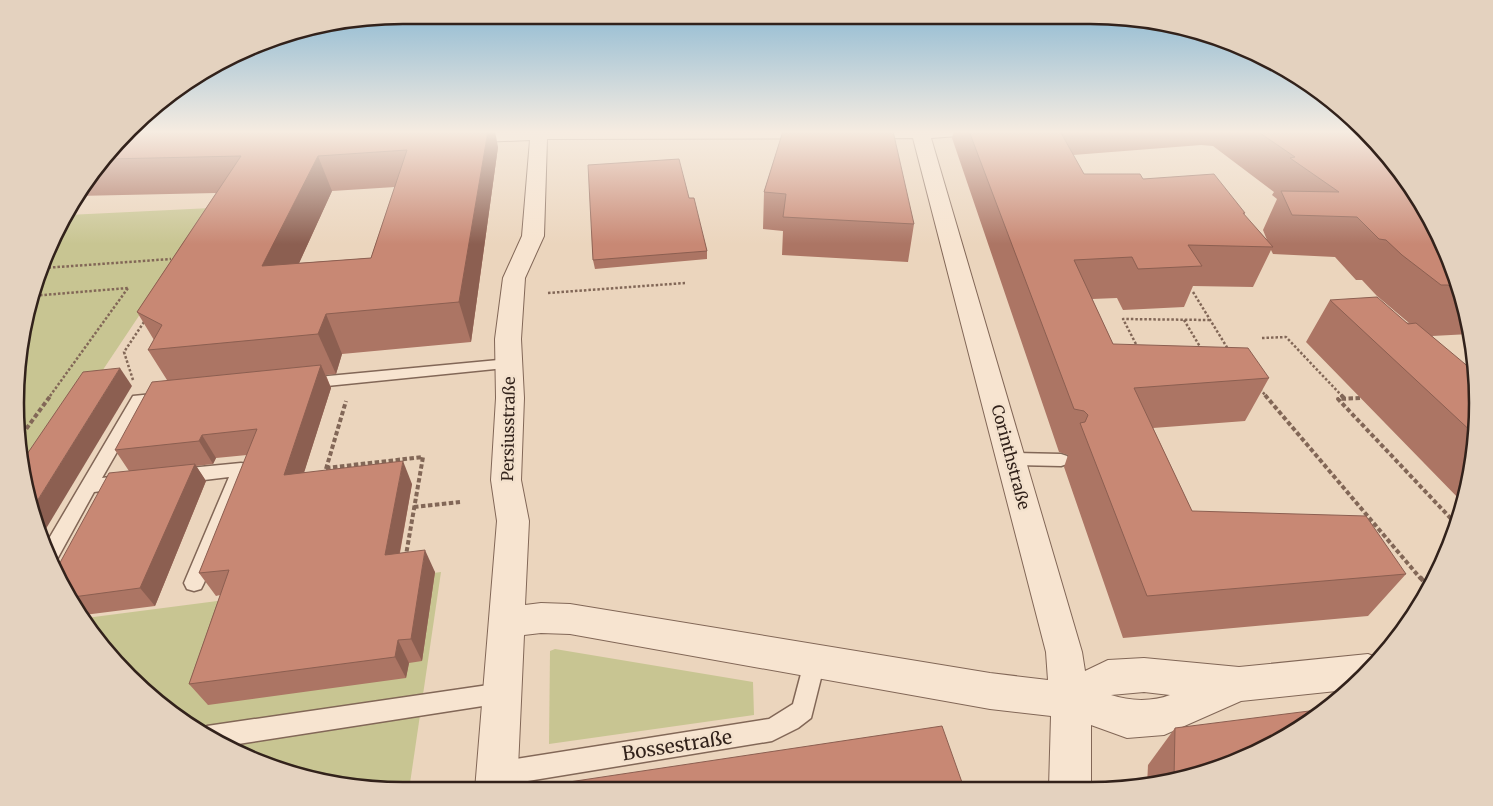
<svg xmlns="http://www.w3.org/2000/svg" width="1493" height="806" viewBox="0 0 1493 806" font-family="Merriweather,serif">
<rect width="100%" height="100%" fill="#ebd5bd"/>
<g fill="#c8c592">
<path d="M 211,208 L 28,482 L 16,429 L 28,303 L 68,215 Z"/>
<path d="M 441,572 L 409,790 L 378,790 L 302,778 L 209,739 L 111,659 L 86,618 Z"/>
<path d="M 555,649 L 753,682 L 754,715 L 549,744 L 550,651 Z"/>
</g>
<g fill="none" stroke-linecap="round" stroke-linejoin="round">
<defs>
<g id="service">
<path d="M 509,359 L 514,361 L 517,364 L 514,367 L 307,388 L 301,387 L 299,383 L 301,379 L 307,378 Z"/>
<path d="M 163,393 L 169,394 L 171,398 L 169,402 L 144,405 L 102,478 L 125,475 L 131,477 L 134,482 L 131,487 L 94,492 L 55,563 L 52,564 L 44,547 L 133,396 Z"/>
<path d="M 1012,453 L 1061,454 L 1067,456 L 1070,460 L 1067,464 L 1061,466 L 1012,465 L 1006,463 L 1003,459 L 1006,455 Z"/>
<path d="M 241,463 L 247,464 L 250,469 L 204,583 L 201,589 L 194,591 L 187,589 L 184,583 L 229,477 L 179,483 L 173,481 L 170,476 L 173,471 L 179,469 Z"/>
<path d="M 814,652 L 822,655 L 825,662 L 811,718 L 798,728 L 772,741 L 497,786 L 488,783 L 485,774 L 488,765 L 497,762 L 769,719 L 793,704 L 806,655 Z"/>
<path d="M 502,683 L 510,686 L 513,693 L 510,700 L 502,703 L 225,746 L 209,739 L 198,730 L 207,726 Z"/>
</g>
<path id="minor" d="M 484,131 L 974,131 L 972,135 L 931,138 L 1082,652 L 1085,671 L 1108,660 L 1144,658 L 1239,667 L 1368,654 L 1381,659 L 1346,690 L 1241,701 L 1164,735 L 1127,738 L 1091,725 L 1091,788 L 1049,788 L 1051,716 L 990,709 L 570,634 L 541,633 L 524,635 L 517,790 L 475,790 L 497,521 L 491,480 L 496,398 L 495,339 L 503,278 L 522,236 L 530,140 L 458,143 L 452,142 L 449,138 L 452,134 ZM 913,138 L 1046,652 L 1048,680 L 990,673 L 570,604 L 541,603 L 525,605 L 529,521 L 521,480 L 524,398 L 521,339 L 525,278 L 544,236 L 547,139 ZM 1144,692 L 1170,695 C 1152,702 1129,701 1111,695 Z"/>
</defs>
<use href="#service" stroke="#826757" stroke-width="3"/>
<use href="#minor" stroke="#826757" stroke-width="2"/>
<g stroke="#826757" stroke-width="2.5" stroke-dasharray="2.5 2" stroke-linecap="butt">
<path d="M 44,268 L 171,259"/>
<path d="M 1193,292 L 1228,349"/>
<path d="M 548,293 L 685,283"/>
<path d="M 31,296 L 128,288"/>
<path d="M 1184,320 L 1202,350"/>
<path d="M 1262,338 L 1286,337 L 1342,396"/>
<path d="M 1138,348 L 1123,319 L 1209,320"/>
<path d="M 133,380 L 124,352 L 146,319"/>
<path d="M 1260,389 L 1266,396"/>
<path d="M 50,396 L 128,288"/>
</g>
<g stroke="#826757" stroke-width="4" stroke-dasharray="4.5 2.5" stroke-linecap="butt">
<path d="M 1265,395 L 1421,579"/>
<path d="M 1341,395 L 1344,398"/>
<path d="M 1360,398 L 1338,399 L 1458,526"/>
<path d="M 18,440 L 51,395"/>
<path d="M 326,468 L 423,457 L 406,555"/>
<path d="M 326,469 L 346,401"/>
<path d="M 414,507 L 460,502"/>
</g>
<path stroke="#826757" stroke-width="4.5" stroke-dasharray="5 4" stroke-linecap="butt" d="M 1420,577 L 1430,589"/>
<use href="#service" fill="#f7e4d0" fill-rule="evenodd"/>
<use href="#minor" fill="#f7e4d0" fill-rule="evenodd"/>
</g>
<g fill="#ac7564" fill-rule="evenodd">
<path d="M 133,131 L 498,147 L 471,342 L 342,354 L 336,374 L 326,375 L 331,388 L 304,472 L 412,484 L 400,553 L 435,572 L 422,661 L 409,663 L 406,678 L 208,705 L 189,684 L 220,595 L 216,596 L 199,573 L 247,455 L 216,458 L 213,464 L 196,466 L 206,481 L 155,606 L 84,615 L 56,570 L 129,471 L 115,450 L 167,380 L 148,350 L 154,340 L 137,312 L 216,193 L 76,196 L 80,188 ZM 395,187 L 371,258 L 299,263 L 332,191 Z"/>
<path d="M 783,131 L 914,224 L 908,262 L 782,255 L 783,231 L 763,229 L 764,192 Z"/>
<path d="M 954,131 L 1365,131 L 1438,231 L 1465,302 L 1470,334 L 1432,336 L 1477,377 L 1475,453 L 1463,503 L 1306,342 L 1330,300 L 1409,323 L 1377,296 L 1362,280 L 1356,280 L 1335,257 L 1273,254 L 1271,250 L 1253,287 L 1193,286 L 1184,307 L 1123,310 L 1117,298 L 1092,299 L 1113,344 L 1269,378 L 1245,421 L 1153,428 L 1192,511 L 1406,574 L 1368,616 L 1123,638 L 1064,467 L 1068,455 L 1059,452 L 952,138 ZM 1201,145 L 1213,146 L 1274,192 L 1272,195 L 1277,199 L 1263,230 L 1267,240 L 1244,215 L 1245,213 L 1143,179 L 1084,174 L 1073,155 Z"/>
<path d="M 689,198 L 707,251 L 707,259 L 595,269 L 593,260 Z"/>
<path d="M 1175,728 L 1238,762 L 1147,786 L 1148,765 Z"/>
</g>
<g fill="#8c5f51">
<path d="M 488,131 L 495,131 L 498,147 L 471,342 L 459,302 Z"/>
<path d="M 318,156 L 332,191 L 280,305 L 262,266 Z"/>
<path d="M 326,314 L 342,354 L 336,374 L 318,334 Z"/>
<path d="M 321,365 L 331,388 L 296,498 L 284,475 Z"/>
<path d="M 120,368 L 132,386 L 41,537 L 34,506 Z"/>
<path d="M 202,435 L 216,458 L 213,464 L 199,441 Z"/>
<path d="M 403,461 L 412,484 L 395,578 L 385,555 Z"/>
<path d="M 195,464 L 206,481 L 155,606 L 140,588 Z"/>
<path d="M 425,550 L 435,572 L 422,661 L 411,639 Z"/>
<path d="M 398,640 L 409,663 L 406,678 L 395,657 Z"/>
</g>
<g fill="#c88874" stroke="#8c5f51" fill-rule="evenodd">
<path d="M 133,131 L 488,131 L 459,302 L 326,314 L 318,334 L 148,350 L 162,325 L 137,312 L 241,156 L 107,159 ZM 407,150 L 371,258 L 262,266 L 318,156 Z"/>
<path d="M 783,131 L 893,131 L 914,224 L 783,217 L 786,194 L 764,192 Z"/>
<path d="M 969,131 L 1060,131 L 1084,174 L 1140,174 L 1143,179 L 1214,174 L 1245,213 L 1243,213 L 1273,247 L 1188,245 L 1202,266 L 1138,269 L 1132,257 L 1074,260 L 1113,344 L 1248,348 L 1269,378 L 1134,388 L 1192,511 L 1366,516 L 1406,574 L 1147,596 L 1080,423 L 1085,422 L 1088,415 L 1084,411 L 1074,409 Z"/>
<path d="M 1257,131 L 1365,131 L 1398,167 L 1438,231 L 1462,295 L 1460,295 L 1448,285 L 1441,285 L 1402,255 L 1386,240 L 1379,239 L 1357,217 L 1292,215 L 1281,191 L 1339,192 L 1290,158 L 1295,157 Z"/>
<path d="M 679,159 L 689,198 L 694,198 L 707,251 L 593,260 L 588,165 Z"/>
<path d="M 1377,297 L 1408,324 L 1416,323 L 1477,374 L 1475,435 L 1330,300 Z"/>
<path d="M 321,365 L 284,475 L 403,461 L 385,555 L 425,550 L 411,639 L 398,640 L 395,657 L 189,684 L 229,570 L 199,573 L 257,429 L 202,435 L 199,441 L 115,450 L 152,382 Z"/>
<path d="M 120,368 L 34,506 L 23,460 L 83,372 Z"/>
<path d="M 195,464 L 140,588 L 73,597 L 56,570 L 109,473 Z"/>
<path d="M 1325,709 L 1306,725 L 1238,762 L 1174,779 L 1175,728 Z"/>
<path d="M 942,726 L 964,788 L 549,790 L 549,785 Z"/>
</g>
<linearGradient id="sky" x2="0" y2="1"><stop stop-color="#8bb8d2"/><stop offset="0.54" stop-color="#f6ece1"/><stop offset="1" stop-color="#f6ece1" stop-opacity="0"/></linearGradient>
<rect width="1493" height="244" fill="url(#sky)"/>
<g text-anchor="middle" stroke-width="5" stroke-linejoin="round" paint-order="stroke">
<g font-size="16" fill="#32221b" stroke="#f3e1cd">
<text transform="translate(508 429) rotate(-89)" y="6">Persiusstraße</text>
<text transform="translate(1011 457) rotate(75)" y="6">Corinthstraße</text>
</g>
<g font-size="19" fill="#32221b" stroke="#f3e1cd">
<text transform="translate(677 745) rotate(-9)" y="7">Bossestraße</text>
</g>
</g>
<path d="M0 0H1493V806H0ZM403 24H1090A379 379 0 0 1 1469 403V403A379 379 0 0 1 1090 782H403A379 379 0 0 1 24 403V403A379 379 0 0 1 403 24Z" fill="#e4d2bf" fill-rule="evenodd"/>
<path fill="none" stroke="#32221b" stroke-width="2.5" d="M403 24H1090A379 379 0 0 1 1469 403V403A379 379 0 0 1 1090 782H403A379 379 0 0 1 24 403V403A379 379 0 0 1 403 24Z"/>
</svg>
